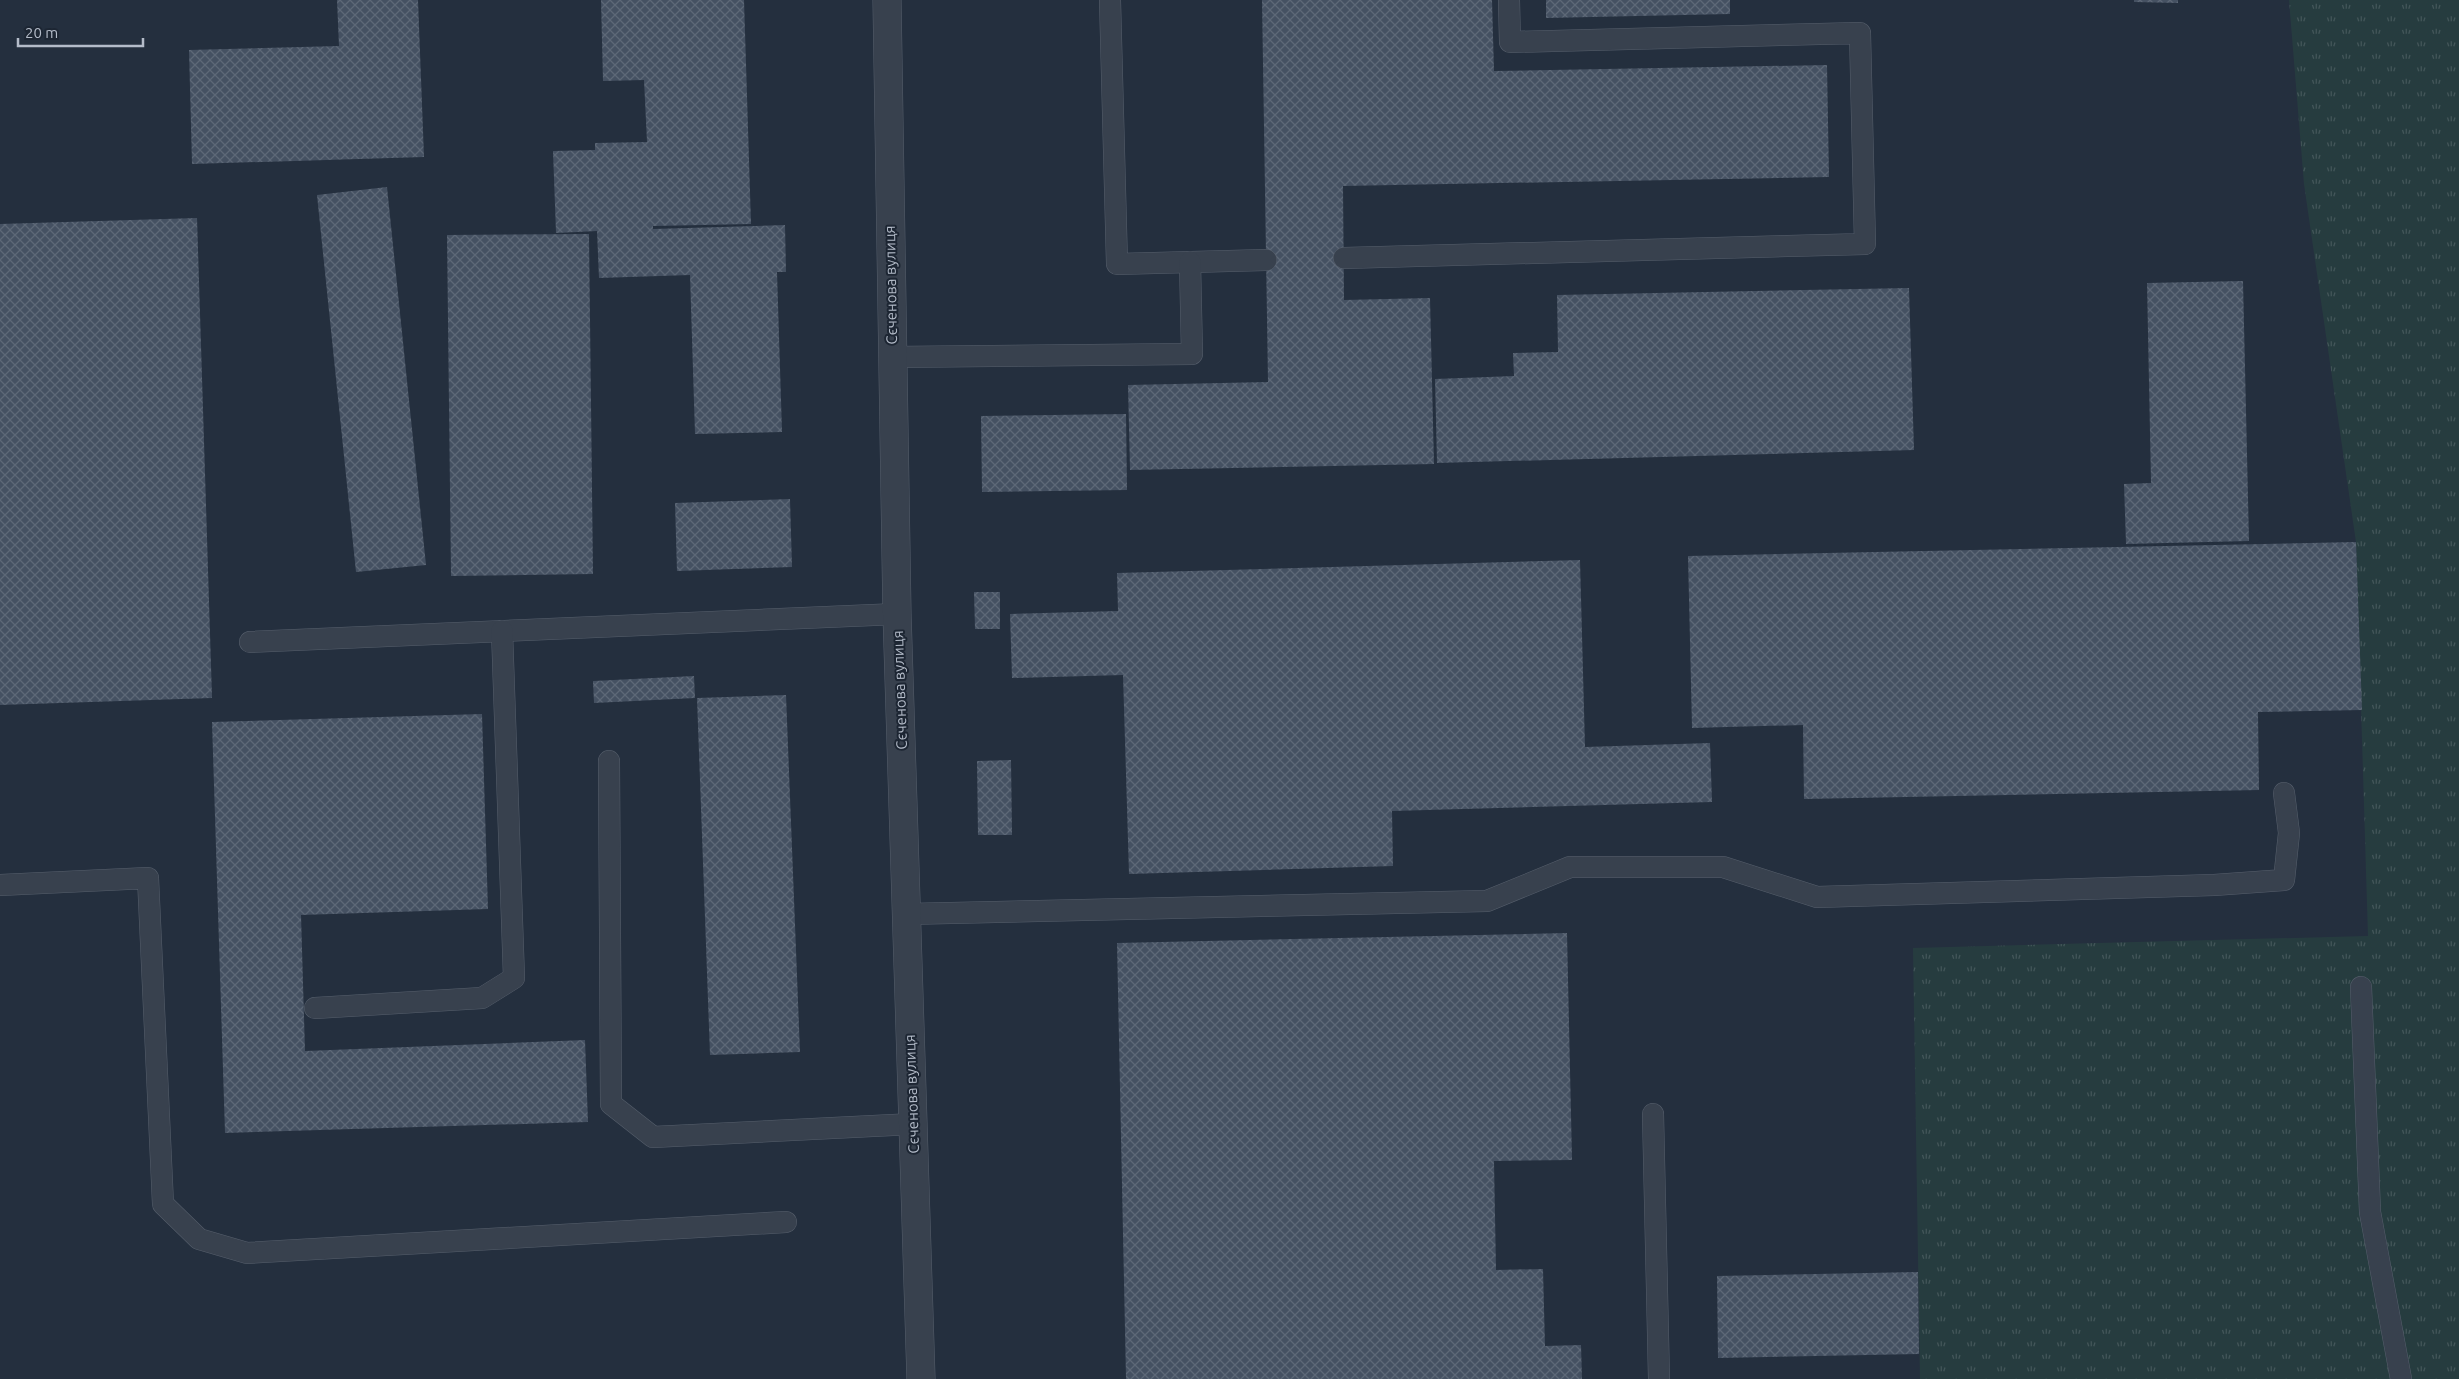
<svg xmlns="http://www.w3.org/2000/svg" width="2459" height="1379" viewBox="0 0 2459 1379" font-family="Ubuntu,sans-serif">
<defs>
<pattern id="grass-tufts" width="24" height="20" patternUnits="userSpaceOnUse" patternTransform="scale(1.25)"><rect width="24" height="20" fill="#263c3f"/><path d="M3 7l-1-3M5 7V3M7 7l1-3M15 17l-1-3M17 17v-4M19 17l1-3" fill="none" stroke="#435659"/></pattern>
<pattern id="building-cross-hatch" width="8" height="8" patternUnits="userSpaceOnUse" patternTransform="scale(1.25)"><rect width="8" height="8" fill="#455162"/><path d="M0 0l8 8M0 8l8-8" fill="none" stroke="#5d6877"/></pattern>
</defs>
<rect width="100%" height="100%" fill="#242f3e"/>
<path fill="url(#grass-tufts)" d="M 2289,0 L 2459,0 L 2459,1379 L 1920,1379 L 1913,948 L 2368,936 L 2356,542 L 2304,184 Z"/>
<g fill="url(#building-cross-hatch)">
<path d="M 337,0 L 418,0 L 424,157 L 192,164 L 189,50 L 339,46 Z"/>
<path d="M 601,0 L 744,0 L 751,224 L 653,226 L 653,229 L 785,225 L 786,272 L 777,272 L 782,432 L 695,434 L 690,275 L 599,278 L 597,231 L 556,233 L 553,151 L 595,150 L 595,143 L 647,142 L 644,80 L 603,81 Z"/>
<path d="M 1262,0 L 1492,0 L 1494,71 L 1827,65 L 1829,177 L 1343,186 L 1344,300 L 1430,298 L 1434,464 L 1130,470 L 1128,385 L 1268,382 Z"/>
<path d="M 1546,0 L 1730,0 L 1730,14 L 1546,18 Z"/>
<path d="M 2134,0 L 2178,0 L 2178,3 L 2134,2 Z"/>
<path d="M 387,187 L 426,565 L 356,572 L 317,195 Z"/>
<path d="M 197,218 L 212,698 L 0,705 L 0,224 Z"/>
<path d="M 589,234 L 593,574 L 451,576 L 447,235 Z"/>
<path d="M 2243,281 L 2249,541 L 2126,544 L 2124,484 L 2151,483 L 2147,283 Z"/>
<path d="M 1909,288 L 1914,450 L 1437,463 L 1435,379 L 1514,376 L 1513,353 L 1558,352 L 1557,295 Z"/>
<path d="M 1126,414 L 1127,490 L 982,492 L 981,416 Z"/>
<path d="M 790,499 L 792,567 L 677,571 L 675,503 Z"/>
<path d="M 2356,542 L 2362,710 L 2258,712 L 2259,790 L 1804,799 L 1803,725 L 1692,728 L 1688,556 Z"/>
<path d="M 1580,560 L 1585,747 L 1710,743 L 1712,802 L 1392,811 L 1393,866 L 1129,874 L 1123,675 L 1012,678 L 1010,614 L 1118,611 L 1117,573 Z"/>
<path d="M 974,592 L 1000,592 L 1000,629 L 975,629 Z"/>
<path d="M 694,676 L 695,698 L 594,703 L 593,681 Z"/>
<path d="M 786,695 L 800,1052 L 710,1055 L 697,698 Z"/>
<path d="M 482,714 L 488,909 L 301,915 L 305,1051 L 585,1040 L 588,1122 L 225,1133 L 212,722 Z"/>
<path d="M 1011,760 L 1012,835 L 978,835 L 977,761 Z"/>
<path d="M 1567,933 L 1572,1160 L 1494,1161 L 1496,1270 L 1543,1269 L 1545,1346 L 1581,1345 L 1582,1379 L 1126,1379 L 1117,943 Z"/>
<path d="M 1918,1272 L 1919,1354 L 1718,1358 L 1717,1276 Z"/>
</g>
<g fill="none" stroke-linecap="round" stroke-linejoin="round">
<defs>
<g id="service">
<path d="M 1110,0 L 1117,264 L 1266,260"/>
<path d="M 1344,258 L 1865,244 L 1860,33 L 1510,42 L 1509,0"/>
<path d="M 891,357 L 1192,354 L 1190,262"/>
<path d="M 250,642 L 897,614"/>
<path d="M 609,761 L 611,1104 L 653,1137 L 913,1124"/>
<path d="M 0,885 L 148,878 L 163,1204 L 199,1239 L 247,1253 L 786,1222"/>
<path d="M 906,914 L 1487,901 L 1570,867 L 1723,867 L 1817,897 L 2214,885 L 2284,880 L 2289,833 L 2284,793"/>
<path d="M 2361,987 L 2370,1212 L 2401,1379"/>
<path d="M 315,1008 L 482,998 L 514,978 L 502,631"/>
<path d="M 1653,1114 L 1659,1379"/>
</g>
<path id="minor" d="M 887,0 L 897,614 L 921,1379"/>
</defs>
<use href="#service" stroke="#565f6c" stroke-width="22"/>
<use href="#minor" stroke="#565f6c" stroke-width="29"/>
<use href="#service" stroke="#38414e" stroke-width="21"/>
<use href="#minor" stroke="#38414e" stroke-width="28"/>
</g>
<g text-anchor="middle" stroke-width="4" stroke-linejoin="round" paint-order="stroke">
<g font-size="15" fill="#b4bcc9" stroke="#1d2633">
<text transform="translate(891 285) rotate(-91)" y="5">Сєченова вулиця</text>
<text transform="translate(900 690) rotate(-92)" y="5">Сєченова вулиця</text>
<text transform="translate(912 1094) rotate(-92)" y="5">Сєченова вулиця</text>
</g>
</g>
<path d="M18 38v8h125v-8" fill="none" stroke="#b4bcc9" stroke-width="2.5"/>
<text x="25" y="38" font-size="15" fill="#b4bcc9" stroke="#1d2633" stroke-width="4" paint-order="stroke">20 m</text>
</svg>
